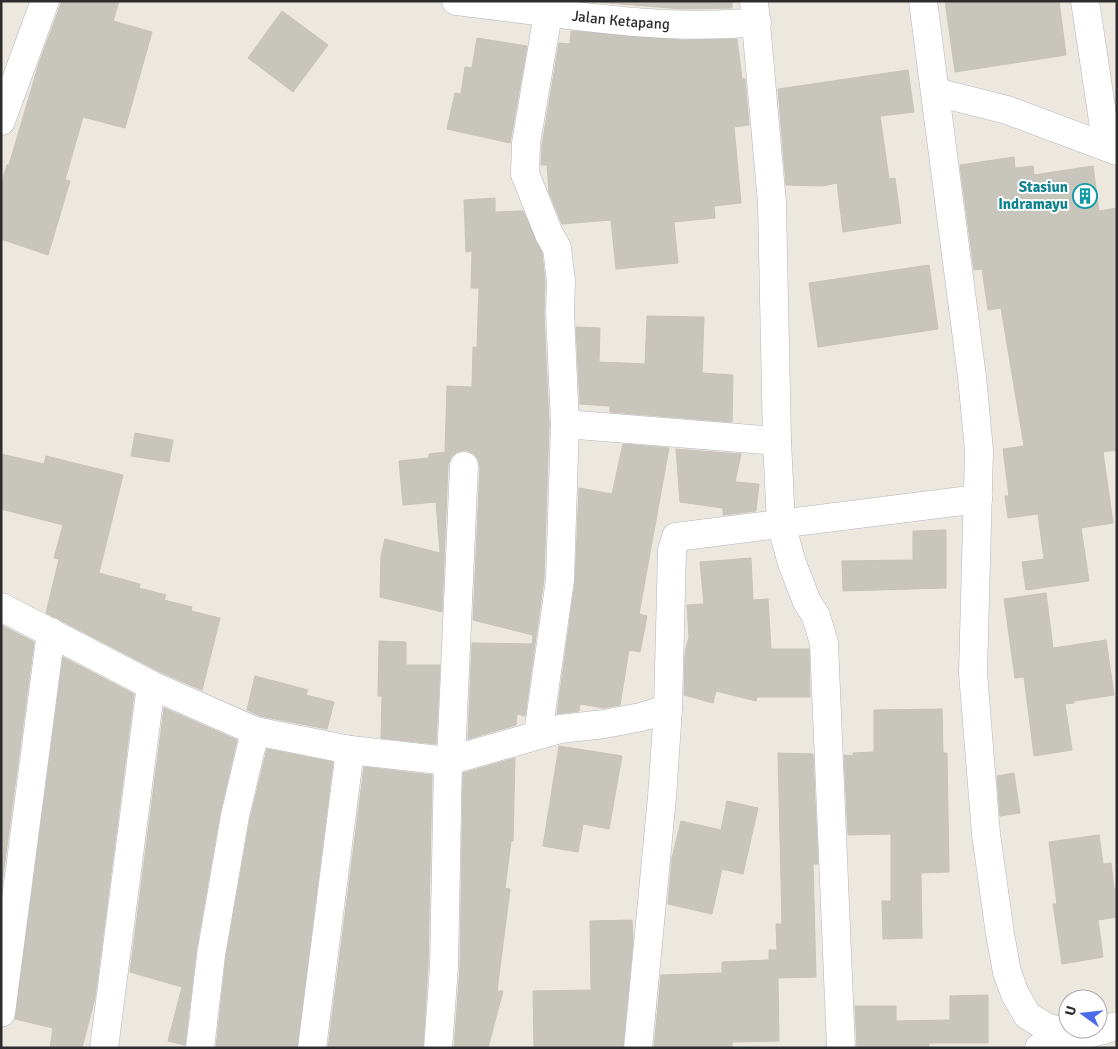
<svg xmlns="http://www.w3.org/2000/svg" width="1118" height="1049" viewBox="0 0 1118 1049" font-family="Signika,sans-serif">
<rect width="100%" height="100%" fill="#ece7df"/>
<g fill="#c8c5bd" stroke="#c8c2b9">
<path d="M 62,1 L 119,1 L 113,21 L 152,32 L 125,128 L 83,117 L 65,180 L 70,181 L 48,255 L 1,239 L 1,184 L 7,165 L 9,165 L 39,63 Z"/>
<path d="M 585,1 L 732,1 L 732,8 L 682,9 Z"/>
<path d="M 945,1 L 1059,1 L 1066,55 L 955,72 Z"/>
<path d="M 282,11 L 328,45 L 293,92 L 248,58 Z"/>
<path d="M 571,31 L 681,40 L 737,39 L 742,79 L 745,79 L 749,125 L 734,127 L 741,203 L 714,206 L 715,218 L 674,222 L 678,263 L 616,269 L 611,220 L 562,224 L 549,192 L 547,165 L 541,165 L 542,145 L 559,43 L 570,44 Z"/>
<path d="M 477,38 L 527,46 L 510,143 L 447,129 L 455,93 L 461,94 L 465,67 L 472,68 Z"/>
<path d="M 908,70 L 914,112 L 880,116 L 889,179 L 895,178 L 901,223 L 843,232 L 837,183 L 822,186 L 786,185 L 778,89 Z"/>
<path d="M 1014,157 L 1015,168 L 1033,166 L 1034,175 L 1093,166 L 1099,211 L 1117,208 L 1117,450 L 1103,452 L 1113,523 L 1081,528 L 1089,581 L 1026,590 L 1022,562 L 1044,559 L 1038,514 L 1008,518 L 1005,496 L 1009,496 L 1003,449 L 1024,446 L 1001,308 L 988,310 L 982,269 L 974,270 L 960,165 Z"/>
<path d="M 495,198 L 495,212 L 523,211 L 542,253 L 545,282 L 544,314 L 549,424 L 544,579 L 525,716 L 517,714 L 516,725 L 468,739 L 472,643 L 532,644 L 533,635 L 473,620 L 480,467 L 478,459 L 473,453 L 465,450 L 457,452 L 451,457 L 448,465 L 442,612 L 380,597 L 381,556 L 385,539 L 440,553 L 436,502 L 403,505 L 399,461 L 429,458 L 429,454 L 445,452 L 447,386 L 472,387 L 473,347 L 477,348 L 479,288 L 471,288 L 472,251 L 466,252 L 464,200 Z"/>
<path d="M 929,265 L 938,329 L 818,347 L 809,283 Z"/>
<path d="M 647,316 L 704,317 L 702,373 L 733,375 L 732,422 L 610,412 L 610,406 L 580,404 L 576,327 L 600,328 L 599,362 L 645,364 Z"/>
<path d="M 135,433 L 173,440 L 169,462 L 131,456 Z"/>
<path d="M 623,444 L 669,448 L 639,614 L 647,616 L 640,652 L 629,650 L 620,705 L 604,708 L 580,704 L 579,711 L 557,714 L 575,582 L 579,488 L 612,494 Z"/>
<path d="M 676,449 L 741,454 L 735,482 L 759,484 L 756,511 L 723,515 L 723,508 L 680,502 Z"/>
<path d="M 1,454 L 44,464 L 46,456 L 123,475 L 99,573 L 140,584 L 139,588 L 166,595 L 164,600 L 192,607 L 191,611 L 220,618 L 202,690 L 158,671 L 46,613 L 59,559 L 54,558 L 63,525 L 1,509 Z"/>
<path d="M 946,530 L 946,588 L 843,591 L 842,561 L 913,560 L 913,531 Z"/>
<path d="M 751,558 L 753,600 L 768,599 L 771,649 L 809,649 L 810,697 L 757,697 L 756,701 L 716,691 L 713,703 L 684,695 L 685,652 L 689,637 L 687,605 L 704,604 L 700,562 Z"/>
<path d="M 1046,593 L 1053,648 L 1106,640 L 1114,695 L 1074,701 L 1074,703 L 1065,704 L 1072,750 L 1034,756 L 1024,677 L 1015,678 L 1004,599 Z"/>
<path d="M 1,625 L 34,642 L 1,891 Z"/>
<path d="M 379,641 L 406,642 L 406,665 L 440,665 L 436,744 L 381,738 L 382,696 L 378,696 Z"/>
<path d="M 63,657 L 134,694 L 95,998 L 82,1048 L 50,1048 L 53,1028 L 15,1019 Z"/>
<path d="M 255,676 L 308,690 L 306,695 L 334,702 L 327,729 L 260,716 L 247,710 Z"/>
<path d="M 164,708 L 237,740 L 220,813 L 196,952 L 185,1045 L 168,1041 L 182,987 L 130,972 Z"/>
<path d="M 942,709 L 943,753 L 947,753 L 949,872 L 921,873 L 922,938 L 883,939 L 882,901 L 891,901 L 891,834 L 848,835 L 844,755 L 853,756 L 853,753 L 874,752 L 874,710 Z"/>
<path d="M 559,746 L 622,756 L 609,829 L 583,824 L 578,852 L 543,846 Z"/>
<path d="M 267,749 L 333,762 L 297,1048 L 216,1048 L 226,957 L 250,819 Z"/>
<path d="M 778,753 L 813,754 L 818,864 L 813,864 L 816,977 L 778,978 L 779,1041 L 732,1042 L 732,1048 L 654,1048 L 661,975 L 722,973 L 722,962 L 769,960 L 769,950 L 777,950 L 776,924 L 782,924 Z"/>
<path d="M 515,758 L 513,841 L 511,841 L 505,888 L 510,889 L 497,991 L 503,991 L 488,1048 L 454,1048 L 460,967 L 463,773 Z"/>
<path d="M 364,767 L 432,775 L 428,966 L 423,1048 L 328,1048 Z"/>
<path d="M 1014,773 L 1020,813 L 1000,816 L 997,776 Z"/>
<path d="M 727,801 L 758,808 L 743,874 L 722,869 L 712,914 L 668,904 L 672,858 L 681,821 L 721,830 Z"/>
<path d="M 1099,835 L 1103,864 L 1111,863 L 1114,889 L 1117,888 L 1117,917 L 1098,920 L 1103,957 L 1062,964 L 1053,904 L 1057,904 L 1049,842 Z"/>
<path d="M 632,920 L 633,941 L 623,1048 L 534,1048 L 533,991 L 591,990 L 590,921 Z"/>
<path d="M 988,995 L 988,1043 L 929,1043 L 929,1048 L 857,1048 L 855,1006 L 896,1006 L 896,1021 L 950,1020 L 950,996 Z"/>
</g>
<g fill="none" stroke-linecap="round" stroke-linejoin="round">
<defs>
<g id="street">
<path id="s1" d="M 456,1 C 556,12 656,32 757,22"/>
<path d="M 754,1 L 772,203 L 777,441 L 781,524 L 792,563 L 807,602 L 816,616 L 824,643 L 841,1048"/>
<path d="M 923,1 L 972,377 L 979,450 L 973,673 L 986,834 L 1000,934 L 1007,972 L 1015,994 L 1027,1015 L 1046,1027 L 1078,1036"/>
<path d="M 1085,1 L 1107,147"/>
<path d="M 936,92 L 1007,110 L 1117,151"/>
<path d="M 1,121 L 45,1"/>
<path d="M 565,424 L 777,441"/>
<path d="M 1,607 L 151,685 L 255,731 L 350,750 L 448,761 L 560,729 L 604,724 L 641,717 L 668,709 L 672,550 L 676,537 L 978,499"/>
<path d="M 538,734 L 560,580 L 565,424 L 560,313 L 561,281 L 557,248 L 549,234 L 525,174 L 526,143 L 548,14"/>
<path d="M 451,760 L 464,466"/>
<path d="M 1,1013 L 51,632"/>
<path d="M 104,1048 L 151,685"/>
<path d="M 200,1048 L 211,955 L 235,816 L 255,731"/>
<path d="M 312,1048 L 350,750"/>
<path d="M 438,1048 L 444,967 L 448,761"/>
<path d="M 638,1048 L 662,797 L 668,709"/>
<path d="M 1039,1048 L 1117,1026"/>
</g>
</defs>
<use href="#street" stroke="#b3b5be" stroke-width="29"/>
<use href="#street" stroke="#fff" stroke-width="28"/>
</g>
<defs>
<symbol id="building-ring" viewBox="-11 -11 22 22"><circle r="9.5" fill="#fff" stroke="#0f9aa8" stroke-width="1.5"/><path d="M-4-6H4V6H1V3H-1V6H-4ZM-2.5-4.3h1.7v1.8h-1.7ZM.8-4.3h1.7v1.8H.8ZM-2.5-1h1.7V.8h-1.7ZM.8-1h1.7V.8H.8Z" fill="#0f9aa8"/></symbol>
</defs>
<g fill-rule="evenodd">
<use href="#building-ring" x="1071" y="182" width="28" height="28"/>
</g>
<g text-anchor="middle" stroke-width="4" stroke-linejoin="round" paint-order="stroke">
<g font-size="15" fill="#2c2c2c" stroke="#fff">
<text dy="5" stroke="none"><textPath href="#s1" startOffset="166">Jalan Ketapang</textPath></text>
</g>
<g font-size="15" font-weight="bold" fill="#0d838f" stroke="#fff" text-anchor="end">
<text x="1068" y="192">Stasiun<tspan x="1068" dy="17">Indramayu</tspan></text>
</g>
</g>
<rect width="1118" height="1049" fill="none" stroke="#2c2c2c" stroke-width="5"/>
<g transform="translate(1083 1014) rotate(285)"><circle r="24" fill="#ffffff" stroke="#ababab"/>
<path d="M0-4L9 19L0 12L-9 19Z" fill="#4d6aeb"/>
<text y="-8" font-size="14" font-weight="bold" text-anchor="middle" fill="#2c2c2c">U</text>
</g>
</svg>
